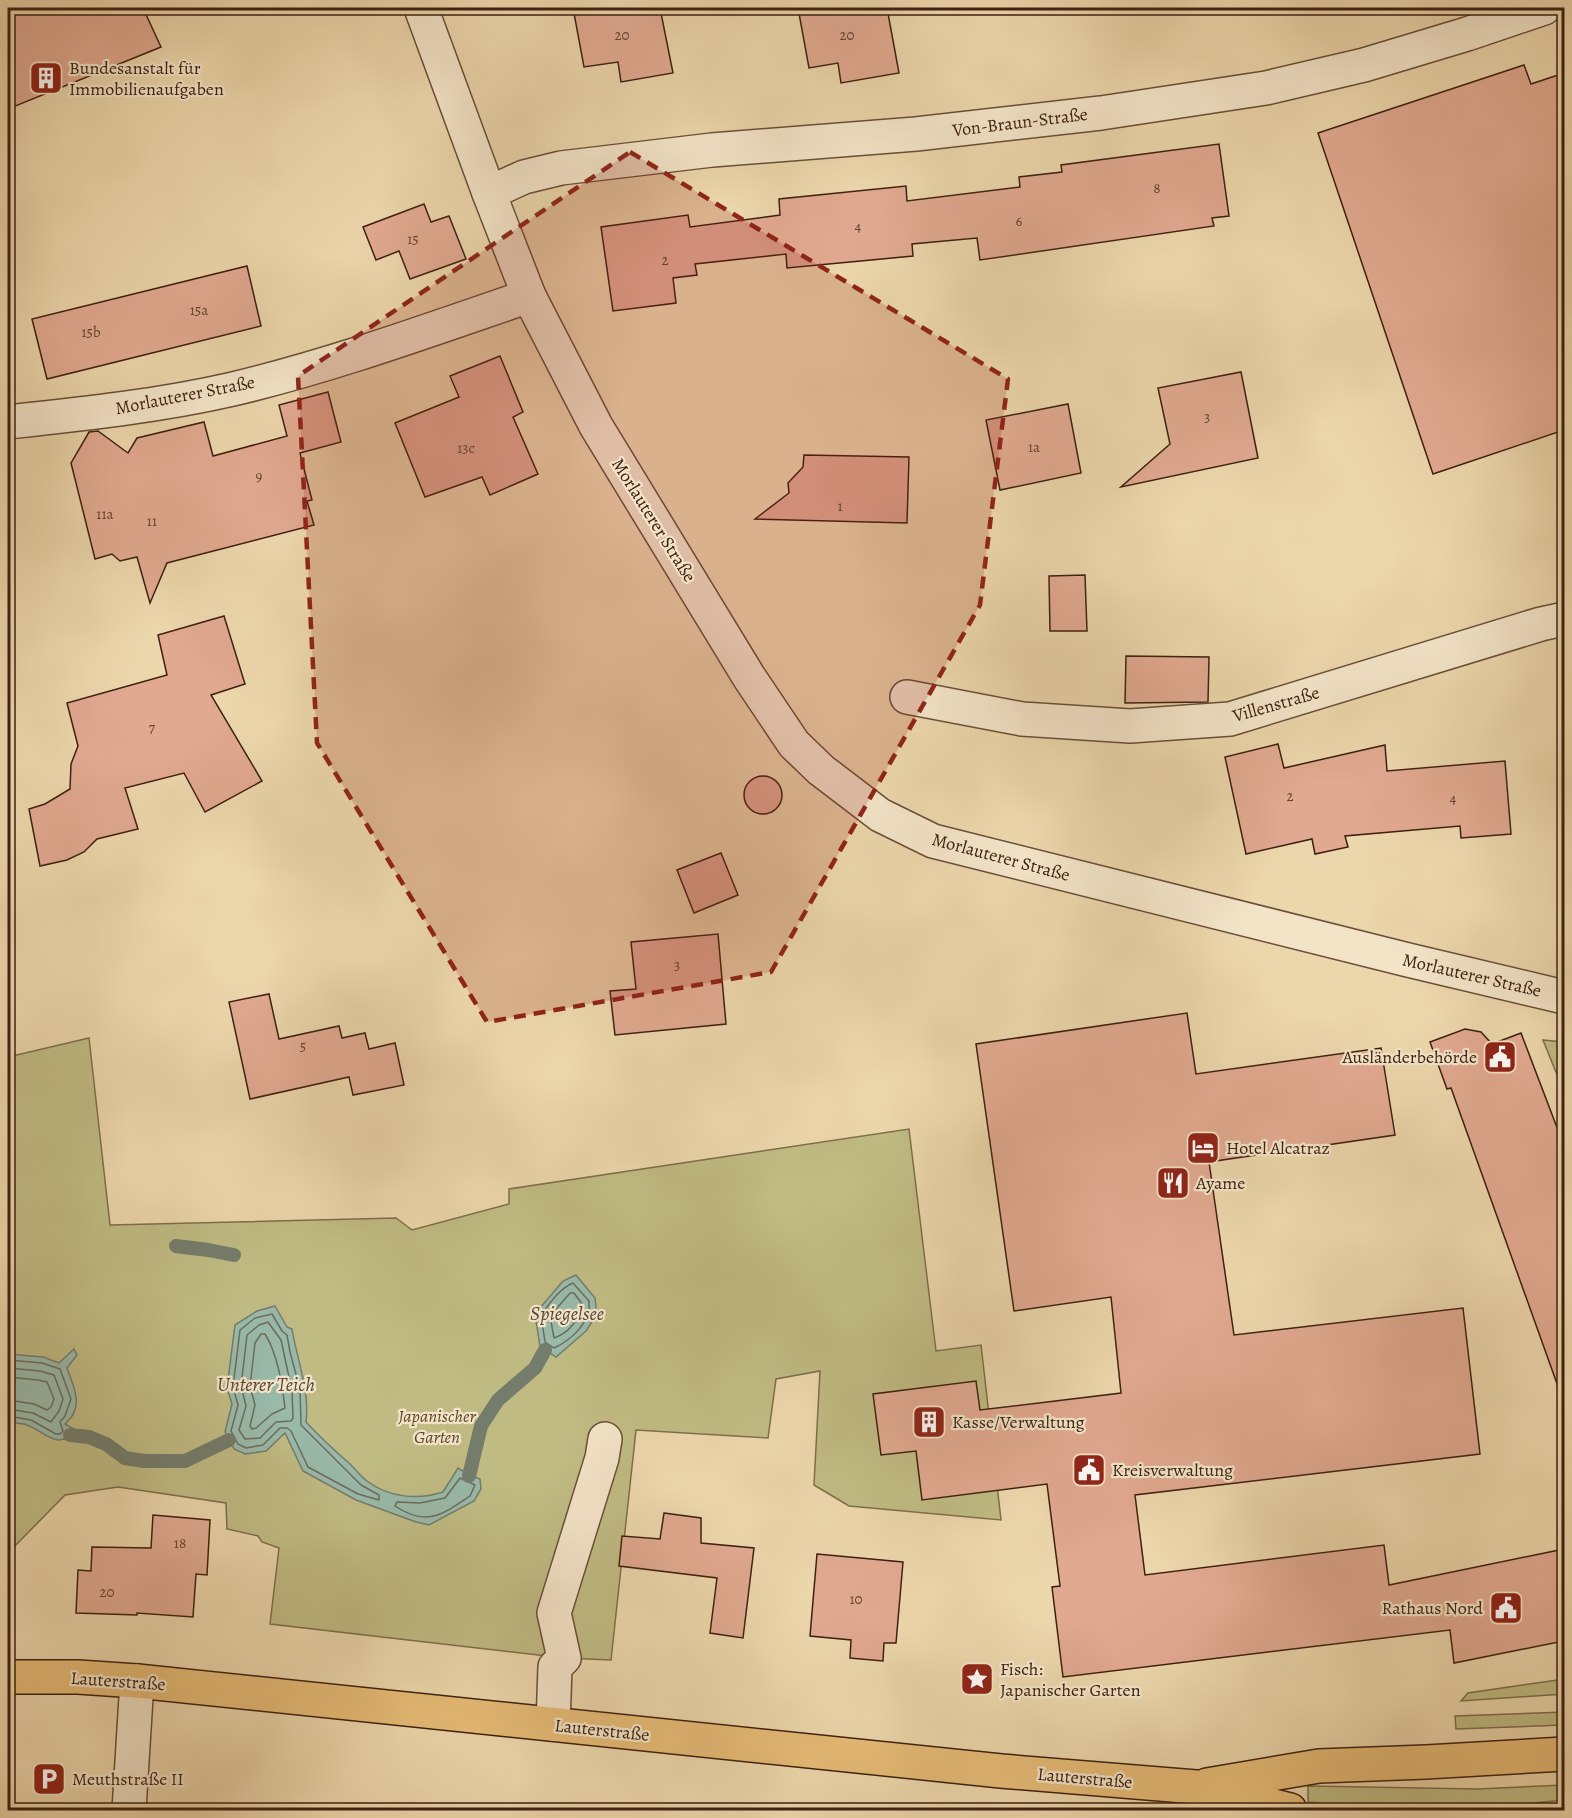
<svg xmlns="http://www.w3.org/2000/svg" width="1572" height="1818" viewBox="0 0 1572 1818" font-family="Alegreya,serif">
<rect width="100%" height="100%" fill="#ecd6ab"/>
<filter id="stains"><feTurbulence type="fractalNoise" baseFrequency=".00333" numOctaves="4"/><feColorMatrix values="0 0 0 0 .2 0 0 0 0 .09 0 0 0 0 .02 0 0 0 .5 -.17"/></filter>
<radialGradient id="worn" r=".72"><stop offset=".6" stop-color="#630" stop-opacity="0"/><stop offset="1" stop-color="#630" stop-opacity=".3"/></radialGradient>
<g fill="#c0bb83" stroke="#7e6e4a" stroke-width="1.5">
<path d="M 89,1038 L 110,1225 L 396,1218 L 412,1230 L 509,1204 L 509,1189 L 909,1129 L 936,1351 L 981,1345 L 1001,1520 L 849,1506 L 814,1485 L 820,1371 L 776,1379 L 768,1438 L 636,1430 L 611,1660 L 564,1658 L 270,1624 L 279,1548 L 262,1542 L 258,1536 L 227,1529 L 226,1503 L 118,1487 L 65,1495 L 8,1553 L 8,1057 Z"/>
<path d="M 1543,1040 L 1564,1042 L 1564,1092 Z"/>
<path d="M 1564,1679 L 1564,1694 L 1461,1701 L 1468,1693 Z"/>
<path d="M 1564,1712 L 1564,1725 L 1456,1729 L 1455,1716 Z"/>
<path d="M 1564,1785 L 1564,1800 L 1463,1810 L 1392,1810 L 1308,1802 L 1308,1786 L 1477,1789 Z"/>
</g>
<g fill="#99b9a9" stroke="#747c6c" stroke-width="1.5">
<path d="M 576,1275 L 595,1298 L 596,1307 L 592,1322 L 586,1331 L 556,1357 L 540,1346 L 536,1321 L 533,1316 L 563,1281 Z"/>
<path d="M 275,1306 L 287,1327 L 292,1329 C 297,1360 310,1390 306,1422 C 320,1437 335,1451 350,1464 C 356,1470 361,1477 367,1481 C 389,1498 418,1500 443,1492 L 458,1468 L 469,1475 L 480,1479 L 481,1489 L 474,1501 L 429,1525 L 416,1522 L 356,1500 L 303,1471 L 285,1433 L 266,1451 L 245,1454 L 234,1449 L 225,1432 L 232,1404 L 227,1388 L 235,1325 L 257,1311 Z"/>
<path d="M 74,1349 L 77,1355 L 67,1368 C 74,1388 85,1407 65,1424 L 74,1429 C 60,1453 44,1431 27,1425 C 21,1423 14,1423 8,1422 L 8,1354 L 43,1357 L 59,1363 Z"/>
</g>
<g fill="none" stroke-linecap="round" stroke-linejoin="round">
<g stroke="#6b6c5d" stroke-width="1.5">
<path d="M 573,1283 L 589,1301 C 592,1322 571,1340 554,1348 L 545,1342 L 541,1315 C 550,1303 559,1289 573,1283 Z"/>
<path d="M 570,1293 L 574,1293 L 582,1304 C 580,1319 569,1333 554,1338 L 550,1316 Z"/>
<path d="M 272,1314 L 282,1331 L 287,1335 L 290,1352 L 300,1389 L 301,1425 L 361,1485 L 379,1495 L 379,1500 L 358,1494 L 308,1467 L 291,1431 L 287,1428 L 280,1428 L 263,1445 L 246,1448 L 238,1444 L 231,1431 L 238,1405 L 233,1387 L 240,1330 L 255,1318 Z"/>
<path d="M 268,1322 L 281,1340 L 292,1391 L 293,1418 L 291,1421 L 276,1422 L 260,1438 L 245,1439 L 239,1430 L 246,1406 L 241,1386 L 247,1335 L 259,1325 Z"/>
<path d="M 261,1334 L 265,1334 C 277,1353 283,1386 285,1408 L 272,1414 L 256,1428 L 252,1429 L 250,1426 L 255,1405 L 250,1386 L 255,1343 Z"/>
<path d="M 8,1360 L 42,1363 L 60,1369 L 71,1399 L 65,1416 L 60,1422 L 63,1431 L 60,1434 L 56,1434 L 31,1420 L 8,1416"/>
<path d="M 8,1368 L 40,1371 L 54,1375 L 63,1399 L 59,1411 L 51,1422 L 33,1413 L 8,1409"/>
<path d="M 8,1377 L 38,1380 L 47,1382 L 54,1399 L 51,1407 L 47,1410 L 34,1404 L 8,1400"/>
<path d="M 460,1478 L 475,1485 L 470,1496 C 442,1515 426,1527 395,1506 L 397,1502 L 420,1503 L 445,1498 Z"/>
</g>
<g stroke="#747c6c" stroke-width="14">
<path d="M 176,1246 L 208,1250 L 234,1255"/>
<path d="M 70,1435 L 89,1437 L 106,1444 L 125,1458 L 144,1461 L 185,1461 L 229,1440"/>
<path d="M 469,1476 L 481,1426 L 498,1400 L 535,1368 L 545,1350"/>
</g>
</g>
<g fill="#e1a990" stroke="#3d2011" stroke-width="1.5">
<path d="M 33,8 L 143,8 L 161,47 L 8,109 L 8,18 Z"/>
<path d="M 573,8 L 660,8 L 673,73 L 621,82 L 618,62 L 584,67 Z"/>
<path d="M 798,8 L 887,8 L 899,73 L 841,83 L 838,63 L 809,68 Z"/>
<path d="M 1524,65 L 1531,84 L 1564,73 L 1564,430 L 1433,474 L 1318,133 Z"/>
<path d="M 1219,144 L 1229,216 L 1212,218 L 1214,226 L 980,260 L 977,238 L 912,244 L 913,256 L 787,268 L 786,254 L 695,264 L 697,275 L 673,278 L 676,303 L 613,311 L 601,227 L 688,215 L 690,227 L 780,215 L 779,199 L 906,186 L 907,201 L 1020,187 L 1019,177 L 1062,172 L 1061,165 Z"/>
<path d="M 424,204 L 431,222 L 449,216 L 466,259 L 410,279 L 399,251 L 376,260 L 363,227 Z"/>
<path d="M 247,266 L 261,326 L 47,379 L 32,319 Z"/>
<path d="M 500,356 L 523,412 L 513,417 L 538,474 L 490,495 L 482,477 L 425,497 L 395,423 L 459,397 L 450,376 Z"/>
<path d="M 1241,372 L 1258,458 L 1121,487 L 1170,444 L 1158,388 Z"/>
<path d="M 328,392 L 341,442 L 300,453 L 312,500 L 307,501 L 314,525 L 167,563 L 150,603 L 137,557 L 120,561 L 112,554 L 95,559 L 71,463 L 89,432 L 98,431 L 128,453 L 137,438 L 204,422 L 213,456 L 287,436 L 279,405 Z"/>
<path d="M 1068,404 L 1081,473 L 1000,490 L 986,420 Z"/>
<path d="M 804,455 L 909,457 L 907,523 L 755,519 L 789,493 L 788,483 L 803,467 Z"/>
<path d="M 1085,575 L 1087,631 L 1050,631 L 1049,576 Z"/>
<path d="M 224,616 L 245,684 L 211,695 L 262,781 L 205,812 L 184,773 L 125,788 L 138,829 L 97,839 L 84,852 L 67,860 L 40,866 L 29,809 L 45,804 L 70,789 L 71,764 L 78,746 L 67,703 L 167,675 L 158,635 Z"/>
<path d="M 1126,656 L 1209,657 L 1208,702 L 1125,703 Z"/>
<path d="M 1278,744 L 1284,768 L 1385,745 L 1387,771 L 1505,761 L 1511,834 L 1461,838 L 1460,826 L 1345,836 L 1348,847 L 1315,854 L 1312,839 L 1246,854 L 1225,757 Z"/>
<circle cx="763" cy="795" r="19"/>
<path d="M 721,853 L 738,895 L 694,913 L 677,870 Z"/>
<path d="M 718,934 L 726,1024 L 615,1035 L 610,991 L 636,989 L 631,942 Z"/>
<path d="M 269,994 L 279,1039 L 339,1026 L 342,1038 L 365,1033 L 369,1049 L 395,1043 L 404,1085 L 353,1095 L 349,1077 L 250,1099 L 229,1002 Z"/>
<path d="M 1187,1013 L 1196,1074 L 1381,1048 L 1395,1135 L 1209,1162 L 1234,1335 L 1463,1308 L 1480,1454 L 1135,1495 L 1145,1575 L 1384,1545 L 1389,1585 L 1564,1549 L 1564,1641 L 1454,1663 L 1450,1630 L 1063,1677 L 1052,1587 L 1060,1586 L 1047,1484 L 922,1500 L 916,1451 L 881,1455 L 873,1394 L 976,1381 L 980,1410 L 1121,1393 L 1111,1297 L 1014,1311 L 976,1044 Z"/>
<path d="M 1465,1029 L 1481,1032 L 1492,1044 L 1521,1033 L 1564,1146 L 1564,1391 L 1560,1392 L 1451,1088 L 1447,1089 L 1430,1042 Z"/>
<path d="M 664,1513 L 701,1518 L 701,1543 L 754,1548 L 743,1638 L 710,1633 L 717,1578 L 619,1566 L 622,1536 L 660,1539 Z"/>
<path d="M 153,1515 L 210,1520 L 207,1575 L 196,1574 L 193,1617 L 137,1613 L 137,1615 L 76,1613 L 78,1570 L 91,1571 L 92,1547 L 151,1548 Z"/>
<path d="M 817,1554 L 903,1562 L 896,1643 L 884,1643 L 883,1661 L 850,1658 L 851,1640 L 810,1636 Z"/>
</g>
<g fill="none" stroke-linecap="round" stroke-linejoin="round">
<defs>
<g id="minor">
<path d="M 421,8 L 489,193 L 529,296 L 596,426 L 671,549 L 749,677 L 794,744 L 821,770 L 880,815 L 933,841 L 1408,960 L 1564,997"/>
<path d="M 489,193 L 524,177 L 561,168 L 712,150 L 916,134 L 1101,113 L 1266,88 L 1364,65 L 1467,34 L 1544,8"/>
<path d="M 8,422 C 83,414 159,406 233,389 C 334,365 432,329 529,296"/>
<path d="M 907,697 L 1022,719 L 1130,726 L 1230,719 L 1541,624 L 1564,619"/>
<path d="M 553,1724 L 555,1667 L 564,1658 L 554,1613 L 602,1458 L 605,1439"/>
<path d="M 129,1810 L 137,1681"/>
</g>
<g id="major">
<path d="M 8,1677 L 78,1677 L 137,1681 L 1001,1771 L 1196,1787 L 1290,1810"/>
<path d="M 1207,1785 L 1319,1766 L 1426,1762 L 1564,1754"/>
</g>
</defs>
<use href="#minor" stroke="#694e38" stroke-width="36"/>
<use href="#major" stroke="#3d2011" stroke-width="36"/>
<use href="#minor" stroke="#f3e4c8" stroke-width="33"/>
<use href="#major" stroke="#e6bb76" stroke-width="33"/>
</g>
<path fill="#8f2418" fill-opacity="0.2" stroke="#8f2418" stroke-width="4.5" stroke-dasharray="12 8" stroke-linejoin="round" d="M 630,152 L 1008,379 L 980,605 L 771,972 L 487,1022 L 317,743 L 298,376 Z"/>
<defs>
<symbol id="building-square" viewBox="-11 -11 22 22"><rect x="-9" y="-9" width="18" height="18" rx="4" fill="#8f2418" stroke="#f3e4c8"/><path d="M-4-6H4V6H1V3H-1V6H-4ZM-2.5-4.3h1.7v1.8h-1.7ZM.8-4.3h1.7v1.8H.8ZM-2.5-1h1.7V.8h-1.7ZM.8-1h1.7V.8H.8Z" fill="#fff"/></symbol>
<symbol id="civic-square" viewBox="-11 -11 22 22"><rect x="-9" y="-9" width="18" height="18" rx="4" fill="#8f2418" stroke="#f3e4c8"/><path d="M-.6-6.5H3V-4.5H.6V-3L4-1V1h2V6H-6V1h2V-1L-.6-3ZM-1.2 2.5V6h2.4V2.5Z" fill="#fff"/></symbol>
<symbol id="hotel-square" viewBox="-11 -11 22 22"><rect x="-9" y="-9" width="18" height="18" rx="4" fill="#8f2418" stroke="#f3e4c8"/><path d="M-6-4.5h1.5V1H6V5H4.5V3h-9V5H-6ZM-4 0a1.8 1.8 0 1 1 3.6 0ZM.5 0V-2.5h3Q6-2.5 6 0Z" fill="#fff"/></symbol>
<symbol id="restaurant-square" viewBox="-11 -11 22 22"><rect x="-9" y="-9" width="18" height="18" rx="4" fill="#8f2418" stroke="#f3e4c8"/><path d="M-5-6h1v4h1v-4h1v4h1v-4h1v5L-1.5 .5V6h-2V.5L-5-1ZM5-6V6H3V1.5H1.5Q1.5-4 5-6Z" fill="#fff"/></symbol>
<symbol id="sight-square" viewBox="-11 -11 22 22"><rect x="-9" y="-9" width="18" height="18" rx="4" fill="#8f2418" stroke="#f3e4c8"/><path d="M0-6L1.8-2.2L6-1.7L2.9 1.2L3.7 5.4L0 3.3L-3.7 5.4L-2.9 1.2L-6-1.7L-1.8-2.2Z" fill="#fff"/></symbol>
<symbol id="parking-square" viewBox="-11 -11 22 22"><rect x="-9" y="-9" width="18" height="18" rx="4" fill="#8f2418" stroke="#f3e4c8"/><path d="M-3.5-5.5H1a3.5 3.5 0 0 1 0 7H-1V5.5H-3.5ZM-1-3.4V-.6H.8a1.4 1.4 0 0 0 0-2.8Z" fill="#fff"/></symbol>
</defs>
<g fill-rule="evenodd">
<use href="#building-square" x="27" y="59" width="38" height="38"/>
<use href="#civic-square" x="1481" y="1038" width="38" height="38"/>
<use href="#hotel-square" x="1184" y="1129" width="38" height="38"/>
<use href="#restaurant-square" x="1154" y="1164" width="38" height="38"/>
<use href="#building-square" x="910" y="1403" width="38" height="38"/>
<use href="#civic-square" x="1070" y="1451" width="38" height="38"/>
<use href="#civic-square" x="1487" y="1589" width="38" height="38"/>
<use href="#sight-square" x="958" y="1660" width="38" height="38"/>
<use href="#parking-square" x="30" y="1760" width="38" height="38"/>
</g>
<g text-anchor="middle" stroke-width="4.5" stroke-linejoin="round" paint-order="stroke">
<g font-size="15" fill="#664231">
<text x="622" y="40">20</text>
<text x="847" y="40">20</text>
<text x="1157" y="193">8</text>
<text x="1019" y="226">6</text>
<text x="858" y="231">4</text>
<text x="413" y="244">15</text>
<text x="665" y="265">2</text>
<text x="199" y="315">15a</text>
<text x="91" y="337">15b</text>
<text x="1207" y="422">3</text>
<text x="1034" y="452">1a</text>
<text x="466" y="453">13c</text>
<text x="259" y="481">9</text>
<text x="840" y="511">1</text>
<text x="105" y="519">11a</text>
<text x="152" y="526">11</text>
<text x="152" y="733">7</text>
<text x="1290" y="801">2</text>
<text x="1453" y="803">4</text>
<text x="677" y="970">3</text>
<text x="303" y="1051">5</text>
<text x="180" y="1548">18</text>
<text x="107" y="1597">20</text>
<text x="856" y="1604">10</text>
</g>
<g font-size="18" fill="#3d2011" stroke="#f3e4c8" text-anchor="start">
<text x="69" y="74">Bundesanstalt für<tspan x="69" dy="21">Immobilienaufgaben</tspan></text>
<text x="1477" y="1063" text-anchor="end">Ausländerbehörde</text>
<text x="1226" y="1154">Hotel Alcatraz</text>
<text x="1196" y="1189">Ayame</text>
<text x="952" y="1428">Kasse/Verwaltung</text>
<text x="1112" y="1476">Kreisverwaltung</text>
<text x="1483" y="1614" text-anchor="end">Rathaus Nord</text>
<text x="1000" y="1675">Fisch:<tspan x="1000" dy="21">Japanischer Garten</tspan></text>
<text x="72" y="1785">Meuthstraße II</text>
</g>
<g font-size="18" fill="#3d2011" stroke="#f3e4c8">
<text transform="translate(1020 122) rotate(-7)" y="6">Von-Braun-Straße</text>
<text transform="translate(185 395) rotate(-11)" y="6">Morlauterer Straße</text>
<text transform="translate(654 520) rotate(58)" y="6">Morlauterer Straße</text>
<text transform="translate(1276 704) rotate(-16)" y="6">Villenstraße</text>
<text transform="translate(1001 857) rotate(15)" y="6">Morlauterer Straße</text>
<text transform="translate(1472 975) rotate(13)" y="6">Morlauterer Straße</text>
<text transform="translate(118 1681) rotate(4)" y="6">Lauterstraße</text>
<text transform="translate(602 1730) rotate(6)" y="6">Lauterstraße</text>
<text transform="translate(1085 1778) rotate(5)" y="6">Lauterstraße</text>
</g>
<g font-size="18" font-style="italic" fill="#5e472e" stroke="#f3e4c8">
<text x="437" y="1422">Japanischer<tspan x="437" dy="21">Garten</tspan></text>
</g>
<g font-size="20" font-style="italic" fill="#544637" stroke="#f3e4c8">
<text x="567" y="1320">Spiegelsee</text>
<text x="266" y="1391">Unterer Teich</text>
</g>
</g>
<rect width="1572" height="1818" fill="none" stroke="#ecd6ab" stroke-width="30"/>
<rect x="9" y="9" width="1554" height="1800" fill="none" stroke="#3d2011" stroke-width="3"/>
<rect x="15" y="15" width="1542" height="1788" fill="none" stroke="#3d2011" stroke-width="1.5"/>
<rect width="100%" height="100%" filter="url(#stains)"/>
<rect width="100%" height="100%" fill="url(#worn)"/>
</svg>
